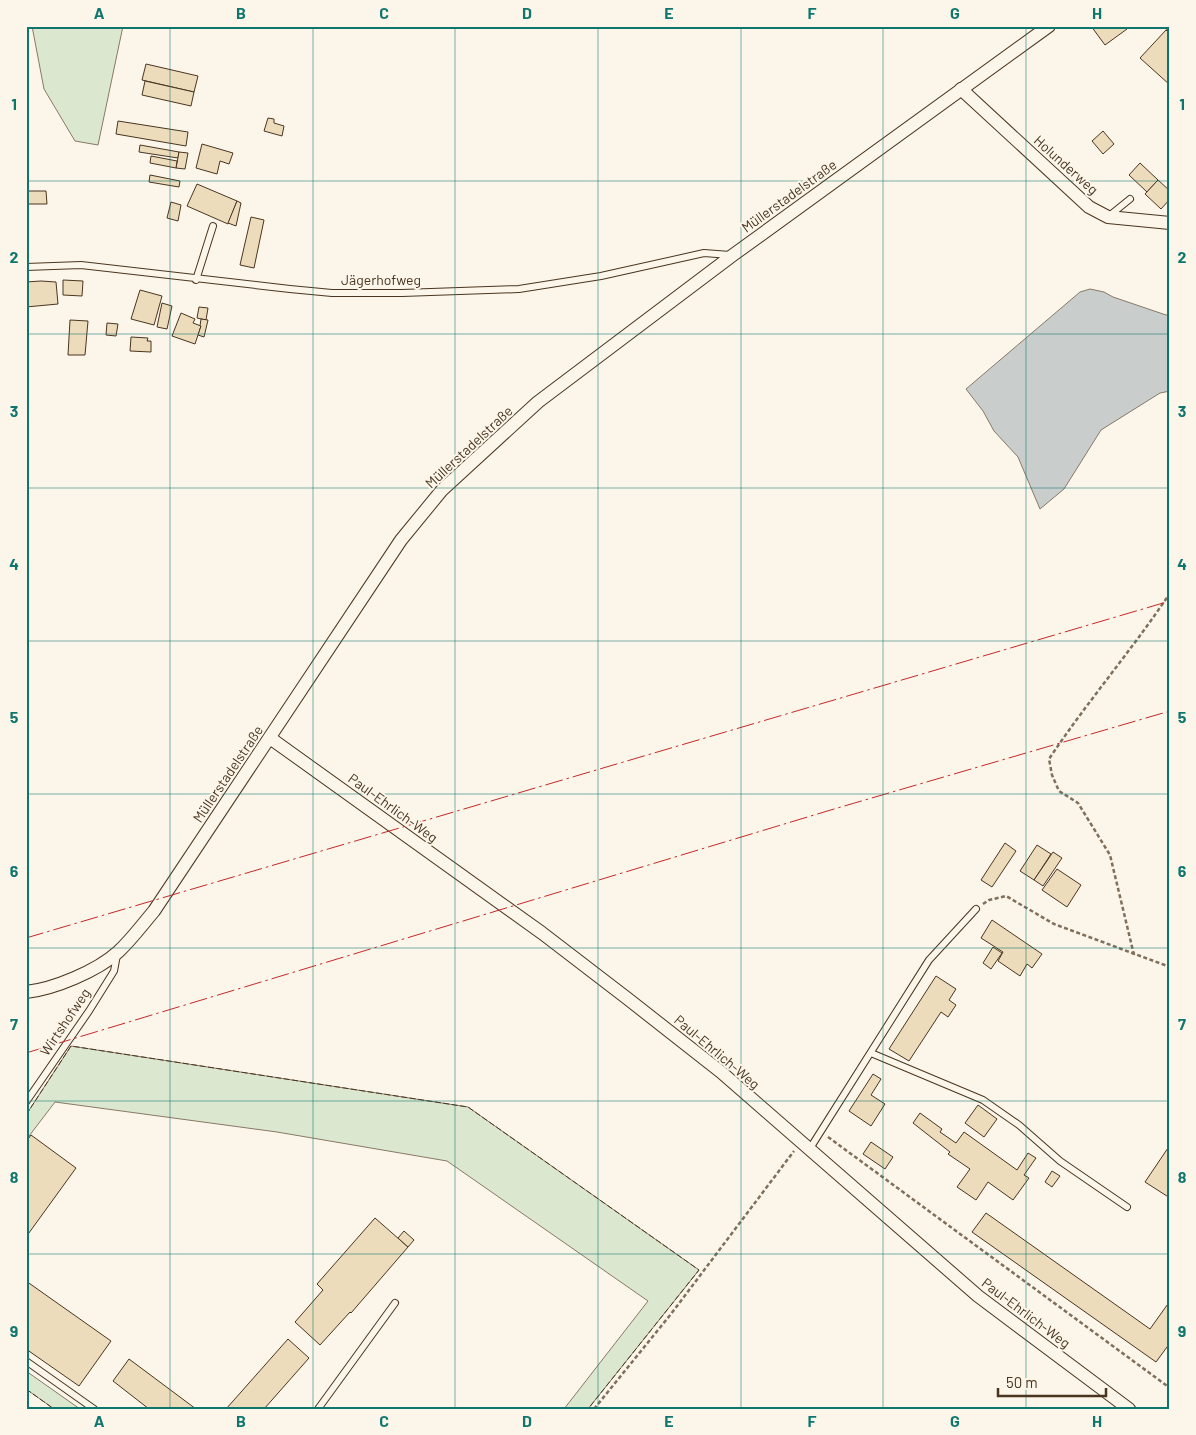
<svg xmlns="http://www.w3.org/2000/svg" width="1196" height="1435" viewBox="0 0 1196 1435" font-family="Barlow,sans-serif">
<rect width="100%" height="100%" fill="#fbf6e9"/>
<g fill="#dce7d0" stroke="#887966">
<path d="M 32,26 L 123,26 L 98,145 L 75,141 L 44,89 Z"/>
<path d="M 71,1046 L 468,1107 L 699,1270 L 588,1409 L 564,1409 L 648,1301 L 447,1161 L 277,1132 L 55,1102 L 26,1140 L 26,1115 Z"/>
<path d="M 26,1371 L 80,1409 L 54,1409 L 26,1389 Z"/>
</g>
<path fill="#c9cecd" stroke="#887966" d="M 1090,289 L 1104,292 L 1113,297 L 1166,315 L 1170,314 L 1170,391 L 1160,393 L 1101,430 L 1064,489 L 1040,509 L 1018,457 L 994,431 L 983,411 L 966,389 L 1080,292 Z"/>
<g fill="#ecdcbc" stroke="#4a3520">
<path d="M 1091,26 L 1124,26 L 1127,29 L 1105,45 Z"/>
<path d="M 1166,30 L 1170,34 L 1170,85 L 1140,58 Z"/>
<path d="M 146,64 L 198,76 L 194,92 L 142,80 Z"/>
<path d="M 145,81 L 194,92 L 191,106 L 142,95 Z"/>
<path d="M 268,118 L 274,119 L 274,123 L 284,126 L 282,136 L 264,131 Z"/>
<path d="M 118,121 L 188,132 L 186,146 L 116,134 Z"/>
<path d="M 1103,131 L 1114,144 L 1103,154 L 1092,141 Z"/>
<path d="M 202,144 L 233,153 L 229,164 L 220,161 L 217,174 L 196,168 Z"/>
<path d="M 140,145 L 179,152 L 178,158 L 139,152 Z"/>
<path d="M 179,152 L 188,153 L 185,169 L 176,168 Z"/>
<path d="M 151,156 L 177,161 L 176,168 L 150,163 Z"/>
<path d="M 1140,163 L 1158,180 L 1147,192 L 1129,175 Z"/>
<path d="M 150,175 L 180,181 L 179,187 L 149,182 Z"/>
<path d="M 1158,180 L 1170,191 L 1170,199 L 1161,209 L 1145,194 Z"/>
<path d="M 197,184 L 237,201 L 228,224 L 187,206 Z"/>
<path d="M 26,191 L 46,191 L 47,204 L 26,204 Z"/>
<path d="M 237,201 L 241,203 L 236,226 L 228,223 Z"/>
<path d="M 171,202 L 181,205 L 178,221 L 167,218 Z"/>
<path d="M 251,217 L 264,220 L 254,268 L 240,265 Z"/>
<path d="M 63,280 L 83,281 L 82,296 L 63,295 Z"/>
<path d="M 41,281 L 56,282 L 58,304 L 26,307 L 26,282 Z"/>
<path d="M 140,290 L 162,296 L 154,325 L 131,319 Z"/>
<path d="M 162,303 L 172,306 L 167,329 L 157,327 Z"/>
<path d="M 199,307 L 208,308 L 206,320 L 197,318 Z"/>
<path d="M 181,313 L 195,319 L 193,323 L 201,326 L 195,344 L 172,336 Z"/>
<path d="M 201,319 L 208,320 L 204,337 L 198,335 L 201,326 L 200,326 Z"/>
<path d="M 70,320 L 88,321 L 85,355 L 68,355 Z"/>
<path d="M 107,323 L 118,324 L 116,336 L 106,335 Z"/>
<path d="M 131,337 L 148,338 L 147,341 L 151,341 L 151,352 L 130,351 Z"/>
<path d="M 1005,843 L 1016,851 L 992,887 L 981,880 Z"/>
<path d="M 1037,845 L 1051,854 L 1034,880 L 1020,871 Z"/>
<path d="M 1053,852 L 1062,858 L 1043,886 L 1034,880 Z"/>
<path d="M 1057,869 L 1081,885 L 1067,907 L 1042,890 Z"/>
<path d="M 992,920 L 1042,954 L 1032,968 L 1027,964 L 1020,976 L 998,961 L 1003,952 L 981,938 Z"/>
<path d="M 993,947 L 1002,953 L 991,969 L 983,963 Z"/>
<path d="M 936,976 L 956,989 L 949,1000 L 956,1005 L 948,1017 L 941,1012 L 909,1061 L 889,1049 Z"/>
<path d="M 873,1074 L 881,1079 L 871,1095 L 885,1104 L 871,1126 L 849,1111 Z"/>
<path d="M 978,1105 L 997,1119 L 984,1137 L 965,1123 Z"/>
<path d="M 920,1113 L 942,1129 L 940,1132 L 956,1143 L 964,1132 L 1017,1170 L 1028,1153 L 1036,1158 L 1024,1175 L 1029,1178 L 1013,1200 L 988,1182 L 976,1200 L 957,1187 L 970,1169 L 948,1154 L 950,1152 L 913,1123 Z"/>
<path d="M 31,1135 L 76,1168 L 26,1237 L 26,1142 Z"/>
<path d="M 871,1142 L 893,1157 L 885,1169 L 863,1154 Z"/>
<path d="M 1170,1145 L 1170,1198 L 1145,1182 Z"/>
<path d="M 1052,1171 L 1060,1176 L 1052,1187 L 1045,1182 Z"/>
<path d="M 986,1213 L 1150,1329 L 1170,1301 L 1170,1343 L 1156,1362 L 972,1232 Z"/>
<path d="M 375,1218 L 408,1247 L 351,1313 L 350,1312 L 320,1345 L 295,1322 L 323,1290 L 317,1284 Z"/>
<path d="M 404,1231 L 414,1240 L 408,1247 L 398,1238 Z"/>
<path d="M 26,1281 L 111,1341 L 79,1386 L 26,1349 Z"/>
<path d="M 288,1339 L 309,1358 L 264,1409 L 226,1409 Z"/>
<path d="M 129,1359 L 196,1409 L 149,1409 L 113,1381 Z"/>
</g>
<g fill="none" stroke-linecap="round" stroke-linejoin="round">
<defs>
<g id="service">
<path d="M 1168,26 L 1170,27"/>
<path d="M 1109,216 L 1130,199"/>
<path d="M 26,267 L 81,265 L 290,289 L 332,293 L 402,293 L 519,289 L 601,276 L 704,253 L 730,255"/>
<path d="M 196,280 L 213,226"/>
<path d="M 871,1053 L 983,1100 L 1019,1125 L 1060,1161 L 1127,1207"/>
<path d="M 26,1102 L 89,1011 L 114,971 L 117,955"/>
<path d="M 809,1150 L 929,960 L 976,909"/>
<path d="M 26,1361 L 94,1409"/>
<path d="M 318,1409 L 395,1303"/>
</g>
<g id="minor">
<path d="M 961,89 L 1089,207 L 1108,217 L 1170,223"/>
<path d="M 270,738 L 542,933 L 628,999 L 721,1072 L 978,1296 L 1129,1409"/>
<path d="M 26,992 C 54,989 97,971 118,952 C 131,940 142,925 154,911 L 401,540 L 442,490 L 538,402 L 733,255 L 1049,26"/>
</g>
</defs>
<use href="#service" stroke="#4a3520" stroke-width="8"/>
<use href="#minor" stroke="#4a3520" stroke-width="14"/>
<g stroke="#7f6f5c" stroke-width="2.5" stroke-dasharray="4 2.5" stroke-linecap="butt">
<path d="M 983,904 L 989,900 L 1006,896 L 1054,924 L 1170,967"/>
<path d="M 1134,955 L 1110,855 L 1078,803 L 1059,791 L 1052,775 L 1049,759 C 1087,702 1132,650 1170,593"/>
<path d="M 828,1137 L 1170,1388"/>
<path d="M 594,1409 L 671,1314 L 794,1151"/>
</g>
<use href="#service" stroke="#fbf6e9" stroke-width="6"/>
<use href="#minor" stroke="#fbf6e9" stroke-width="12"/>
<g stroke="#4a3520" stroke-width="1" stroke-dasharray="6 2.5" stroke-linecap="butt">
<path d="M 26,1115 L 71,1046 L 468,1107 L 699,1270 L 588,1409"/>
<path d="M 26,1389 L 54,1409"/>
</g>
<g stroke="#c62828" stroke-width="1" stroke-dasharray="18 4 2.5 4" stroke-linecap="butt">
<path d="M 26,938 L 1170,601"/>
<path d="M 26,1053 L 834,809 L 1170,711"/>
</g>
</g>
<path fill="none" stroke="#0f766e" stroke-width="1" stroke-opacity="0.55" d="M 170,26 L 170,1409M 313,26 L 313,1409M 455,26 L 455,1409M 598,26 L 598,1409M 741,26 L 741,1409M 883,26 L 883,1409M 1026,26 L 1026,1409M 26,181 L 1170,181M 26,334 L 1170,334M 26,488 L 1170,488M 26,641 L 1170,641M 26,794 L 1170,794M 26,948 L 1170,948M 26,1101 L 1170,1101M 26,1254 L 1170,1254"/>
<g text-anchor="middle" stroke-width="4" stroke-linejoin="round" paint-order="stroke">
<g font-size="14" fill="#4a3520" stroke="#fbf6e9">
<text transform="translate(1066 165) rotate(42)" y="5">Holunderweg</text>
<text transform="translate(789 196) rotate(-36)" y="5">Müllerstadelstraße</text>
<text x="381" y="285">Jägerhofweg</text>
<text transform="translate(469 447) rotate(-43)" y="5">Müllerstadelstraße</text>
<text transform="translate(228 774) rotate(-56)" y="5">Müllerstadelstraße</text>
<text transform="translate(393 808) rotate(36)" y="5">Paul-Ehrlich-Weg</text>
<text transform="translate(65 1022) rotate(-56)" y="5">Wirtshofweg</text>
<text transform="translate(717 1052) rotate(40)" y="5">Paul-Ehrlich-Weg</text>
<text transform="translate(1026 1313) rotate(37)" y="5">Paul-Ehrlich-Weg</text>
</g>
</g>
<rect width="1196" height="1435" fill="none" stroke="#fbf6e9" stroke-width="55"/>
<path d="M998 1388v8h108v-8" fill="none" stroke="#4a3520" stroke-width="2.5"/>
<text x="1006" y="1388" font-size="15" fill="#4a3520" stroke="#fbf6e9" stroke-width="4" paint-order="stroke">50 m</text>
<rect x="28" y="28" width="1140" height="1380" fill="none" stroke="#0f766e" stroke-width="2"/>
<g font-size="16" text-anchor="middle" font-weight="bold" fill="#0f766e">
<text x="99" y="19">A</text>
<text x="241" y="19">B</text>
<text x="384" y="19">C</text>
<text x="527" y="19">D</text>
<text x="669" y="19">E</text>
<text x="812" y="19">F</text>
<text x="955" y="19">G</text>
<text x="1097" y="19">H</text>
<text x="14" y="110">1</text>
<text x="1182" y="110">1</text>
<text x="14" y="263">2</text>
<text x="1182" y="263">2</text>
<text x="14" y="417">3</text>
<text x="1182" y="417">3</text>
<text x="14" y="570">4</text>
<text x="1182" y="570">4</text>
<text x="14" y="723">5</text>
<text x="1182" y="723">5</text>
<text x="14" y="877">6</text>
<text x="1182" y="877">6</text>
<text x="14" y="1030">7</text>
<text x="1182" y="1030">7</text>
<text x="14" y="1183">8</text>
<text x="1182" y="1183">8</text>
<text x="14" y="1337">9</text>
<text x="1182" y="1337">9</text>
<text x="99" y="1427">A</text>
<text x="241" y="1427">B</text>
<text x="384" y="1427">C</text>
<text x="527" y="1427">D</text>
<text x="669" y="1427">E</text>
<text x="812" y="1427">F</text>
<text x="955" y="1427">G</text>
<text x="1097" y="1427">H</text>
</g>
</svg>
